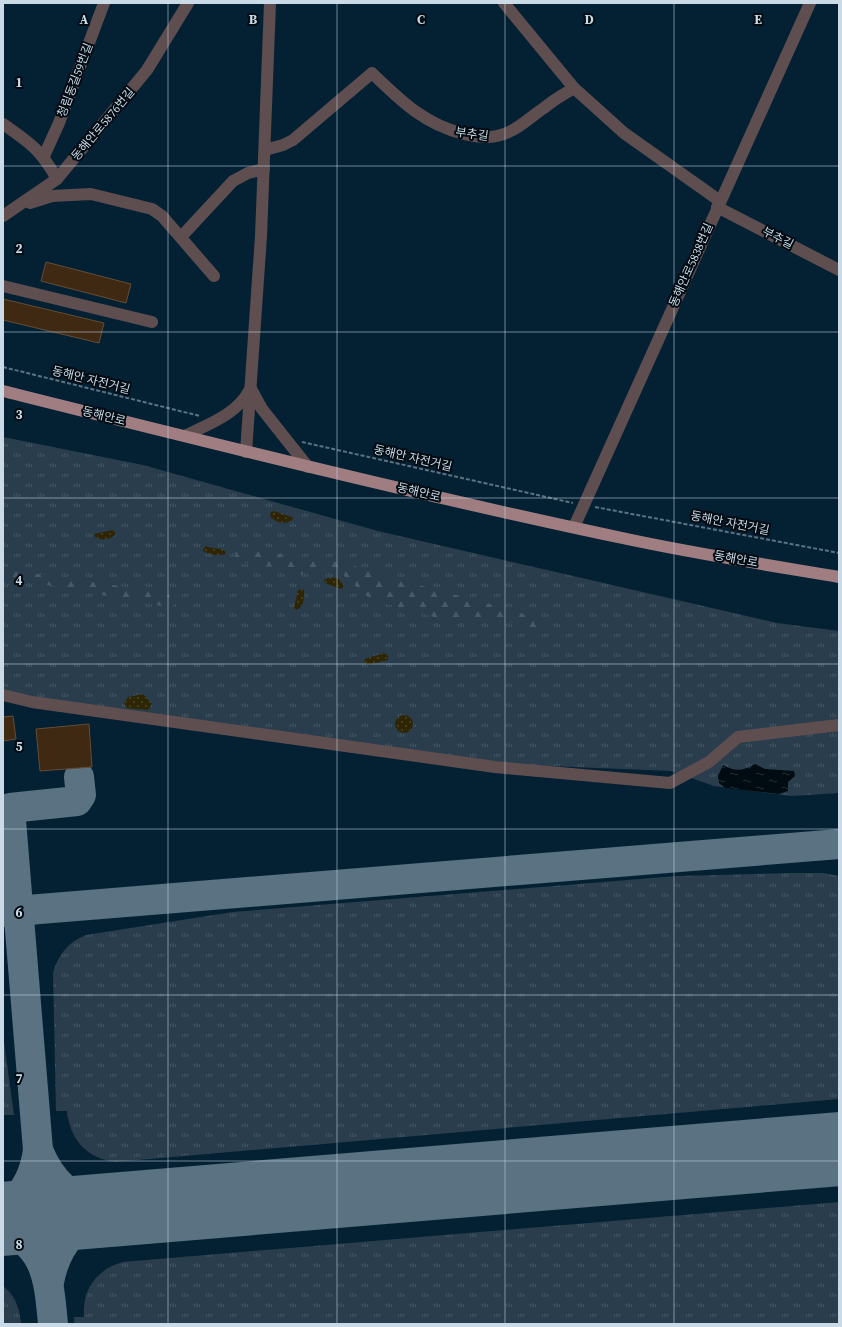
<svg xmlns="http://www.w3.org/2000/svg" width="842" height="1327" viewBox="0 0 842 1327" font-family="'Source Serif 4','Noto Sans KR',serif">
<defs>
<pattern id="grass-tufts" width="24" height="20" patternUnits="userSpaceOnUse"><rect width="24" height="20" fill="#293d4c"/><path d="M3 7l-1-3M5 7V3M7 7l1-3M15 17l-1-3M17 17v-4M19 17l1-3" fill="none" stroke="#475866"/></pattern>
<pattern id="forest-firs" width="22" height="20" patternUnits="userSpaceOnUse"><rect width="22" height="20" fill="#293d4c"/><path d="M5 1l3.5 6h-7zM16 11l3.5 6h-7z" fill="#475866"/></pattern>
<pattern id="sand-dots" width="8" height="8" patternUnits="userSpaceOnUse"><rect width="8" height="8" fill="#2d2504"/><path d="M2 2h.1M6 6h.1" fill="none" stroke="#4a4429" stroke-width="1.8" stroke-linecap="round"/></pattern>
<pattern id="water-ripples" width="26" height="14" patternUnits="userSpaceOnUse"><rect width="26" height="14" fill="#000c12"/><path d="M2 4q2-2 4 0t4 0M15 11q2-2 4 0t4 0" fill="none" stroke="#242f34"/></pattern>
</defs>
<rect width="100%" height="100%" fill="#042133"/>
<g fill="url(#grass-tufts)">
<path d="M 3,437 L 143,465 L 378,531 L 777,623 L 839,631 L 839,793 L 792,796 L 714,786 L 671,771 L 524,765 L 152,717 L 3,693 Z"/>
<path d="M 793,873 L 823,873 L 839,876 L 839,1099 L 115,1162 C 86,1158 70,1139 67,1111 L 56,1111 L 53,973 C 58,955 68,942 86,935 L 233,912 L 677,876 Z"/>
<path d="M 3,1035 L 14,1115 L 3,1115 Z"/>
<path d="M 839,1202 L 839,1324 L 74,1324 L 74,1317 L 84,1317 C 82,1289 97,1269 123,1262 Z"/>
<path d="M 3,1286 C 16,1296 19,1308 21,1323 L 31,1324 L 3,1324 Z"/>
</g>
<g fill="url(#forest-firs)">
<path d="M 228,544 L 311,560 L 331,558 L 385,576 L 513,610 L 552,625 L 548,631 L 498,619 L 448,621 L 370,599 L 342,574 L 323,571 L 301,574 L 274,567 L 234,561 L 236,549 Z"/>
<path d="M 3,569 L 168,593 L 174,604 L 172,608 L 3,577 Z"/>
</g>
<g fill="url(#sand-dots)">
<path d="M 274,511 L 294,518 C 287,526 276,523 270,516 L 271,512 Z"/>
<path d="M 113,530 L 116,534 C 111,540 101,541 95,537 L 94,534 Z"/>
<path d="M 206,546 C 215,550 218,547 225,551 L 226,554 C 219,556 210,555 203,551 L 204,548 Z"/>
<path d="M 328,578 L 338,578 L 344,586 L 341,589 L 325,583 L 324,580 Z"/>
<path d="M 304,589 C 305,596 304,606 297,610 L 294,608 L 298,590 Z"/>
<path d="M 384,653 L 388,656 L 388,660 L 367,665 L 364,662 L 365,659 Z"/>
<path d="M 143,694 L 152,704 L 148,710 L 127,708 L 124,703 L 128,697 Z"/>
<circle cx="404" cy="724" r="9"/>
</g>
<path fill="url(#water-ripples)" d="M 755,764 L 765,769 L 794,771 L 795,776 L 788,782 L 788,791 L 779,794 L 725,788 L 719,783 L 718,776 L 723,765 C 735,772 743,771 755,764 Z"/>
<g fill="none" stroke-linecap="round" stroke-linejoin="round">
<g stroke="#5a7282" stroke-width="30">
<path d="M 3,912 L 839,844"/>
<path d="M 38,1150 C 50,1181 71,1201 103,1211"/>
<path d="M 3,1210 C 24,1196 35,1174 38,1150 L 10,808 L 77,801 L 81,795 L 79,777"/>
<path d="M 3,1228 C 48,1246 49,1283 53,1324"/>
<path d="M 49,1282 C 55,1249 73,1225 103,1211"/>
</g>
<path stroke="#5a7282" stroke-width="74" d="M 3,1219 L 839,1149"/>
</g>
<g fill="#3f2912" stroke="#654c35">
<path d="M 46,262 L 131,284 L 126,303 L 41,281 Z"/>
<path d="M 3,299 L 104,323 L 99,343 L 3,320 Z"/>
<path d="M 13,716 L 16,739 L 3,741 L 3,717 Z"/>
<path d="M 89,724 L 92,767 L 40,771 L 36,729 Z"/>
</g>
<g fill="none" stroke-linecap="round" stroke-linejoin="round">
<g stroke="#5c7383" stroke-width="2" stroke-dasharray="4 2" stroke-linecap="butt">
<path d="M 3,367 L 200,416"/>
<path d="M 302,442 L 573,503"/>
<path d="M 595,507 L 839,553"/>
</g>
<g stroke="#5f4e50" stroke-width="12">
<path d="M 504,3 L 574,88"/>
<path d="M 3,124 C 30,143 40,149 57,179"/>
<path d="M 265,150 L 283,145 L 293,140 L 372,73 C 401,101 424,124 464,134 C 482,138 495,139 511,131 C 523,125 533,115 544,108 C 553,100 564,94 574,88 L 624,133 L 720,201"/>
<path d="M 44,156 L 59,123 L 104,3"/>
<path d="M 30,203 L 52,196 L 91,194 L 152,209 L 162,216 L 214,276"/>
<path d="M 717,207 L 839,270"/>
<path d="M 3,216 L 57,179 L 147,70 L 188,3"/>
<path d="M 181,237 L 233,181 L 248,173 L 264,169"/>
<path d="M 3,286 L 152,322"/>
<path d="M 251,389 L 262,409 L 308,467"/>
<path d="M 185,436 C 208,424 236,415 249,391"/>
<path d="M 246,452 L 261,236 L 270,3"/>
<path d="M 574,527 L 810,3"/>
<path d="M 3,695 L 32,702 L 495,767 L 670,783 L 709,762 L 738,737 L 839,725"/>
</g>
<path stroke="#9f7d80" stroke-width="12" d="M 3,391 C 211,443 418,495 627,539 C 697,554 768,565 839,577"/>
</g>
<path fill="none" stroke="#cadbe7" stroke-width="1" stroke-opacity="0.55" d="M 168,3 L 168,1324M 337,3 L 337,1324M 505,3 L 505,1324M 674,3 L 674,1324M 3,166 L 839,166M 3,332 L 839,332M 3,498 L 839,498M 3,664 L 839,664M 3,829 L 839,829M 3,995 L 839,995M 3,1161 L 839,1161"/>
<g text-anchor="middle" stroke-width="4" stroke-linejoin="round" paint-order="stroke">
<g font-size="12" fill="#cadbe7" stroke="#020a12">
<text transform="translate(75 80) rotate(-69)" y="4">청림동길59번길</text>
<text transform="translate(103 124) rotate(-50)" y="4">동해안로5876번길</text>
<text transform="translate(472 134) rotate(8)" y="4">부추길</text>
<text transform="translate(778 238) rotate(27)" y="4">부추길</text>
<text transform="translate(691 265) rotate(-66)" y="4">동해안로5838번길</text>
<text transform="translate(91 380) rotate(14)" y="4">동해안 자전거길</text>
<text transform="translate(104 416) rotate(14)" y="4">동해안로</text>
<text transform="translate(413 458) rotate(13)" y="4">동해안 자전거길</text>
<text transform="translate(419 492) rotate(13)" y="4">동해안로</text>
<text transform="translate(730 523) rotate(11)" y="4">동해안 자전거길</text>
<text transform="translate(736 559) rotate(10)" y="4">동해안로</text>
</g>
</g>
<g font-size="13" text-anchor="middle" font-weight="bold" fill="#cadbe7" stroke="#020a12" stroke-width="4" stroke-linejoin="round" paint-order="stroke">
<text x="84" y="24">A</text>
<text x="253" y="24">B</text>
<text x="421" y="24">C</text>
<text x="589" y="24">D</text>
<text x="758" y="24">E</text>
<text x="19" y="87">1</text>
<text x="19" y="253">2</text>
<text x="19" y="419">3</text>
<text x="19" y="585">4</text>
<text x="19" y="751">5</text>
<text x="19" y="917">6</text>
<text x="19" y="1083">7</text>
<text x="19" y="1249">8</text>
</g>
<rect width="842" height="1327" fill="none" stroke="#cadbe7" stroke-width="8"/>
</svg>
